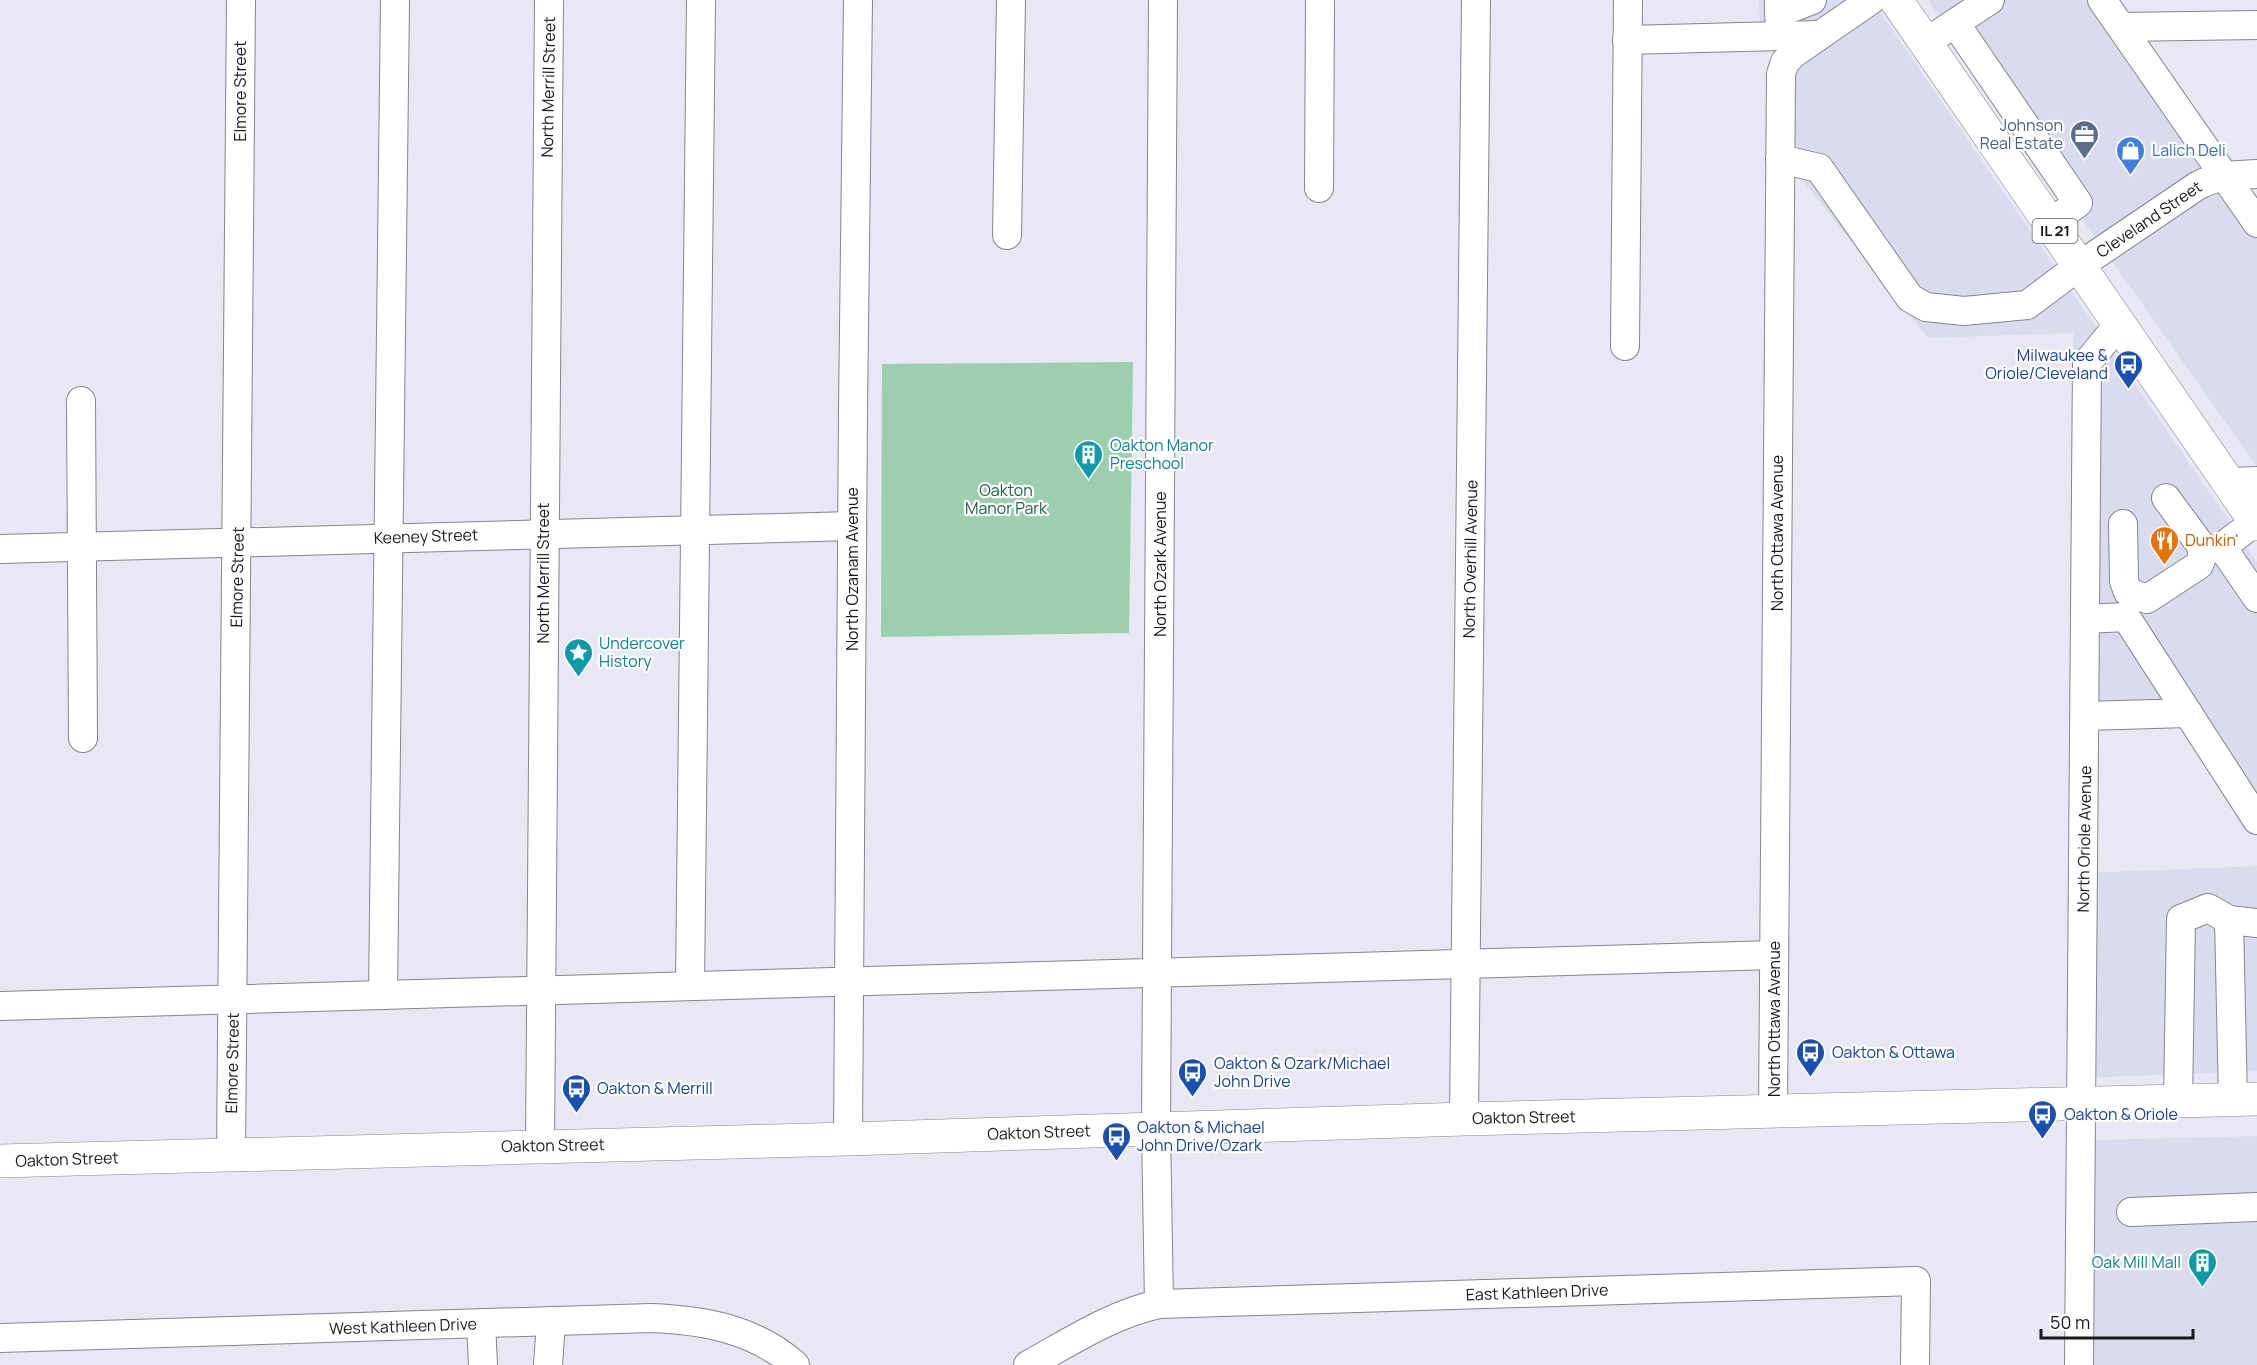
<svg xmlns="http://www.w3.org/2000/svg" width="2257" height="1365" viewBox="0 0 2257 1365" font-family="Manrope,sans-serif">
<rect width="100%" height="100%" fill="#e7e8f3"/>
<g fill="#dadcee">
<path d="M 1759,0 L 1872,0 L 2257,562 L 2257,828 L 2185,719 L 2089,722 L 2073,333 L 1928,338 L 1784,157 L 1784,40 L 1761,40 Z"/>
<path d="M 1928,0 L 2108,0 L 2257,215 L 2257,467 Z"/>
<path d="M 2257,866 L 2257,1071 L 2085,1078 L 2086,873 Z"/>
<path d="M 2257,1136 L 2257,1365 L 2091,1365 L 2095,1140 Z"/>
</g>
<path fill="#9dcfae" d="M 1133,362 L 1129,633 L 881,637 L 882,364 Z"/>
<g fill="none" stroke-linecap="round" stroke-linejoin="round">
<defs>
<g id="minor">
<path d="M 1779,0 L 1780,35"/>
<path d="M 2102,0 L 2257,223"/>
<path d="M 1779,13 L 1812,0"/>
<path d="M 1955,23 L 2078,203 L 2050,223"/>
<path d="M 2121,27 L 2257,25"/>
<path d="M 1940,33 L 1990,0"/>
<path d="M 1627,40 L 1819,35"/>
<path d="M 1780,159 L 1819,168 L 1910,298 L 1926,307 L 1964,311 L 2027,305 L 2079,266 L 2197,186 C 2217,175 2235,175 2257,174"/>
<path d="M 1319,188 L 1320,0"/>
<path d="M 1007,235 L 1011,0"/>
<path d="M 1625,346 L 1628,0"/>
<path d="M 81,401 L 83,738"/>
<path d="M 2228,482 L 2257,481"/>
<path d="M 2255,522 L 2222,547 L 2257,598"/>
<path d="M 2123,524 L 2124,581 L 2128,592 L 2147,599 L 2199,565 L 2202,557 L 2202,547 L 2166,498"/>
<path d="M 0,549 L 852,526"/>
<path d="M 2086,619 L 2126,617 L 2257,820"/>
<path d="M 2085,716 L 2188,713"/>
<path d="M 2229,920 L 2233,1100"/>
<path d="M 690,986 L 701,0"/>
<path d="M 383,995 L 395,0"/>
<path d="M 0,1006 L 1774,955"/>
<path d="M 2178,1101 L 2181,919 L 2208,908 L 2229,920 L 2257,923"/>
<path d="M 1773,1111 L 1781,74 L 1785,62 L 1793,54 L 1871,0"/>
<path d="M 1464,1119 L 1476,0"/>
<path d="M 848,1139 L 853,409 L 858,0"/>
<path d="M 540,1146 L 549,0"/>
<path d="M 231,1154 L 241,0"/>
<path d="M 2131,1212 L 2257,1207"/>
<path d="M 1159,1304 L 1156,1128 L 1163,0"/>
<path d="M 481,1323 L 483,1365"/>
<path d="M 0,1338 L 651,1318 C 703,1320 755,1329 795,1365"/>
<path d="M 548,1365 L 551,1321"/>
<path d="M 1028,1365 C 1070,1342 1112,1314 1159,1304 L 1916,1281 L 1915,1365"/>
<path d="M 2079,1365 L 2087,363 L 2119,324"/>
</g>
<g id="major">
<path d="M 1896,0 L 2257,524"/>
<path d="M 0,1161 L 848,1139 L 1464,1119 L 2257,1099"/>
</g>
</defs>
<use href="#minor" stroke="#84858f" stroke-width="30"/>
<use href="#major" stroke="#84858f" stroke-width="34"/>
<use href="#minor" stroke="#fff" stroke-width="28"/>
<use href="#major" stroke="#fff" stroke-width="33"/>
</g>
<defs>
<symbol id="office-pin" viewBox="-11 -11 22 30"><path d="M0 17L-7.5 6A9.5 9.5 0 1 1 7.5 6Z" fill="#5c6f8a" stroke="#fff"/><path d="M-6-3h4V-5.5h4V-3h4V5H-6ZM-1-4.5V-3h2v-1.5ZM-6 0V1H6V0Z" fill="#fff"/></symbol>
<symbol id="shop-pin" viewBox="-11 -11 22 30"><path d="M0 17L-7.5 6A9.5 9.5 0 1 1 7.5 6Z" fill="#3f7fe0" stroke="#fff"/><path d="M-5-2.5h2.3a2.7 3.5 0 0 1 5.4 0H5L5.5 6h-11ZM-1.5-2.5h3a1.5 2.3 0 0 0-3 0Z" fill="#fff"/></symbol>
<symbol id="bus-pin" viewBox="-11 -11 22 30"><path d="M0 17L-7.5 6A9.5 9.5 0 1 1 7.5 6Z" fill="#1a4fb4" stroke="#fff"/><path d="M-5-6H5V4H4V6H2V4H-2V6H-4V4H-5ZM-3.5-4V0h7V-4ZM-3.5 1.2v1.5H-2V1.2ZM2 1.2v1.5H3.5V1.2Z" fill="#fff"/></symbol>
<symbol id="building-pin" viewBox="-11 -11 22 30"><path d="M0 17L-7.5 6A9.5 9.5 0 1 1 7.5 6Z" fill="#0f9aa8" stroke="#fff"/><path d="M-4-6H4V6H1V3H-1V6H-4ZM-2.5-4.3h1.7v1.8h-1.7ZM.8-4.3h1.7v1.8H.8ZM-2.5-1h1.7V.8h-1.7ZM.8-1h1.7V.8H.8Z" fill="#fff"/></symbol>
<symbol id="restaurant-pin" viewBox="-11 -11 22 30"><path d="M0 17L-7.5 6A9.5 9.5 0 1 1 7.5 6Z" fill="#e8710a" stroke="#fff"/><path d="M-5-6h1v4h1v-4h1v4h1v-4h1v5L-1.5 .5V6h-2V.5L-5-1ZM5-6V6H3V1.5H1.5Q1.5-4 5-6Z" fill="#fff"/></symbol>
<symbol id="sight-pin" viewBox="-11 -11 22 30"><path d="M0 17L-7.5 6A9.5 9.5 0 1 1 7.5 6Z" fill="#0f9aa8" stroke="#fff"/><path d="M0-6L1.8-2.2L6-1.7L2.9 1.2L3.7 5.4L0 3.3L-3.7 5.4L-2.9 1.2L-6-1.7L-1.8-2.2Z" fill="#fff"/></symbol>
</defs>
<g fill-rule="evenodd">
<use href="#office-pin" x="2068" y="118" width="33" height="45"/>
<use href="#shop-pin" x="2114" y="134" width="33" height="45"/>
<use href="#bus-pin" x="2112" y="348" width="33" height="45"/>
<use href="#building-pin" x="1072" y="438" width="33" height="45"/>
<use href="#restaurant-pin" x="2148" y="524" width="33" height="45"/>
<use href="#sight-pin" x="562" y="636" width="33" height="45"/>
<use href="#bus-pin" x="1794" y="1036" width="33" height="45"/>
<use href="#bus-pin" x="1176" y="1056" width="33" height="45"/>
<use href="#bus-pin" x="560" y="1072" width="33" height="45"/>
<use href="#bus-pin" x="2026" y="1098" width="33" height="45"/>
<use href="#bus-pin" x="1100" y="1120" width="33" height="45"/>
<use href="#building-pin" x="2186" y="1246" width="33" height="45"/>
</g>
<g text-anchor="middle" stroke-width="4.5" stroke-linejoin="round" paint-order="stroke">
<rect fill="#fff" stroke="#5e5e61" stroke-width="1.5" x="2032.5" y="219" width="45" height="24" rx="4.5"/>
<g font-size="15" font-weight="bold" fill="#19191d">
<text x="2055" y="236">IL 21</text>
</g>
<g font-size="16" fill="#19191d" stroke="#fff">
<text transform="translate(548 87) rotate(-89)" y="6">North Merrill Street</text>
<text transform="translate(240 91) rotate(-90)" y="6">Elmore Street</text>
<text transform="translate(2149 219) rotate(-34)" y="6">Cleveland Street</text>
<text transform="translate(1777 533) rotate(-90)" y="6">North Ottawa Avenue</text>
<text transform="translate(426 536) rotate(-2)" y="6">Keeney Street</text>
<text transform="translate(1470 559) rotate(-89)" y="6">North Overhill Avenue</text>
<text transform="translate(1160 564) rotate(-90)" y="6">North Ozark Avenue</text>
<text transform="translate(852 569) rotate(-90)" y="6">North Ozanam Avenue</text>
<text transform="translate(543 573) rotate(-90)" y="6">North Merrill Street</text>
<text transform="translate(237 577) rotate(-89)" y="6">Elmore Street</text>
<text transform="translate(2084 839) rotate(-89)" y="6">North Oriole Avenue</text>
<text transform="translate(1774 1019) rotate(-90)" y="6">North Ottawa Avenue</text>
<text transform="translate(232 1063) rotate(-89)" y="6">Elmore Street</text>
<text transform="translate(1524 1117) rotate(-1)" y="6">Oakton Street</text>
<text transform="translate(1039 1132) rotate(-2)" y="6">Oakton Street</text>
<text transform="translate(553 1145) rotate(-1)" y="6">Oakton Street</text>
<text transform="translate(67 1159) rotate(-2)" y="6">Oakton Street</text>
<text transform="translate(1537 1292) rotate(-2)" y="6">East Kathleen Drive</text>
<text transform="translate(403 1326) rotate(-2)" y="6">West Kathleen Drive</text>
</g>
<g font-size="16" fill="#4e5e75" stroke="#fff" text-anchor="end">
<text x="2063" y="131">Johnson<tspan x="2063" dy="18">Real Estate</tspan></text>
</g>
<g font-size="16" fill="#366cbe" stroke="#fff" text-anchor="start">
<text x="2152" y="156">Lalich Deli</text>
</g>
<g font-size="16" fill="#164399" stroke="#fff" text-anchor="start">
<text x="2108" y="361" text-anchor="end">Milwaukee &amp;<tspan x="2108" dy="18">Oriole/Cleveland</tspan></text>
<text x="1832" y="1058">Oakton &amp; Ottawa</text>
<text x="1214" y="1069">Oakton &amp; Ozark/Michael<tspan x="1214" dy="18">John Drive</tspan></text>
<text x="597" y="1094">Oakton &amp; Merrill</text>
<text x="2064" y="1120">Oakton &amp; Oriole</text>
<text x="1137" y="1133">Oakton &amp; Michael<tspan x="1137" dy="18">John Drive/Ozark</tspan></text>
</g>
<g font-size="16" fill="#0d838f" stroke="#fff" text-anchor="start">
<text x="1110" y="451">Oakton Manor<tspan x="1110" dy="18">Preschool</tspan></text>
<text x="599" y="649">Undercover<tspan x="599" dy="18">History</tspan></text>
<text x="2181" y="1268" text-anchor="end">Oak Mill Mall</text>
</g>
<g font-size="16" fill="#1d6640" stroke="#fff">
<text x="1006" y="496">Oakton<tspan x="1006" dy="18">Manor Park</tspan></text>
</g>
<g font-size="16" fill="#c56008" stroke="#fff" text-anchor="start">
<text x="2185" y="546">Dunkin'</text>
</g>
</g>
<path d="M2041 1329v9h152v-9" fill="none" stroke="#19191d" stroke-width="3"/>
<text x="2050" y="1329" font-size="18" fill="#19191d" stroke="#ffffff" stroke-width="4.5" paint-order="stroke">50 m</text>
</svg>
